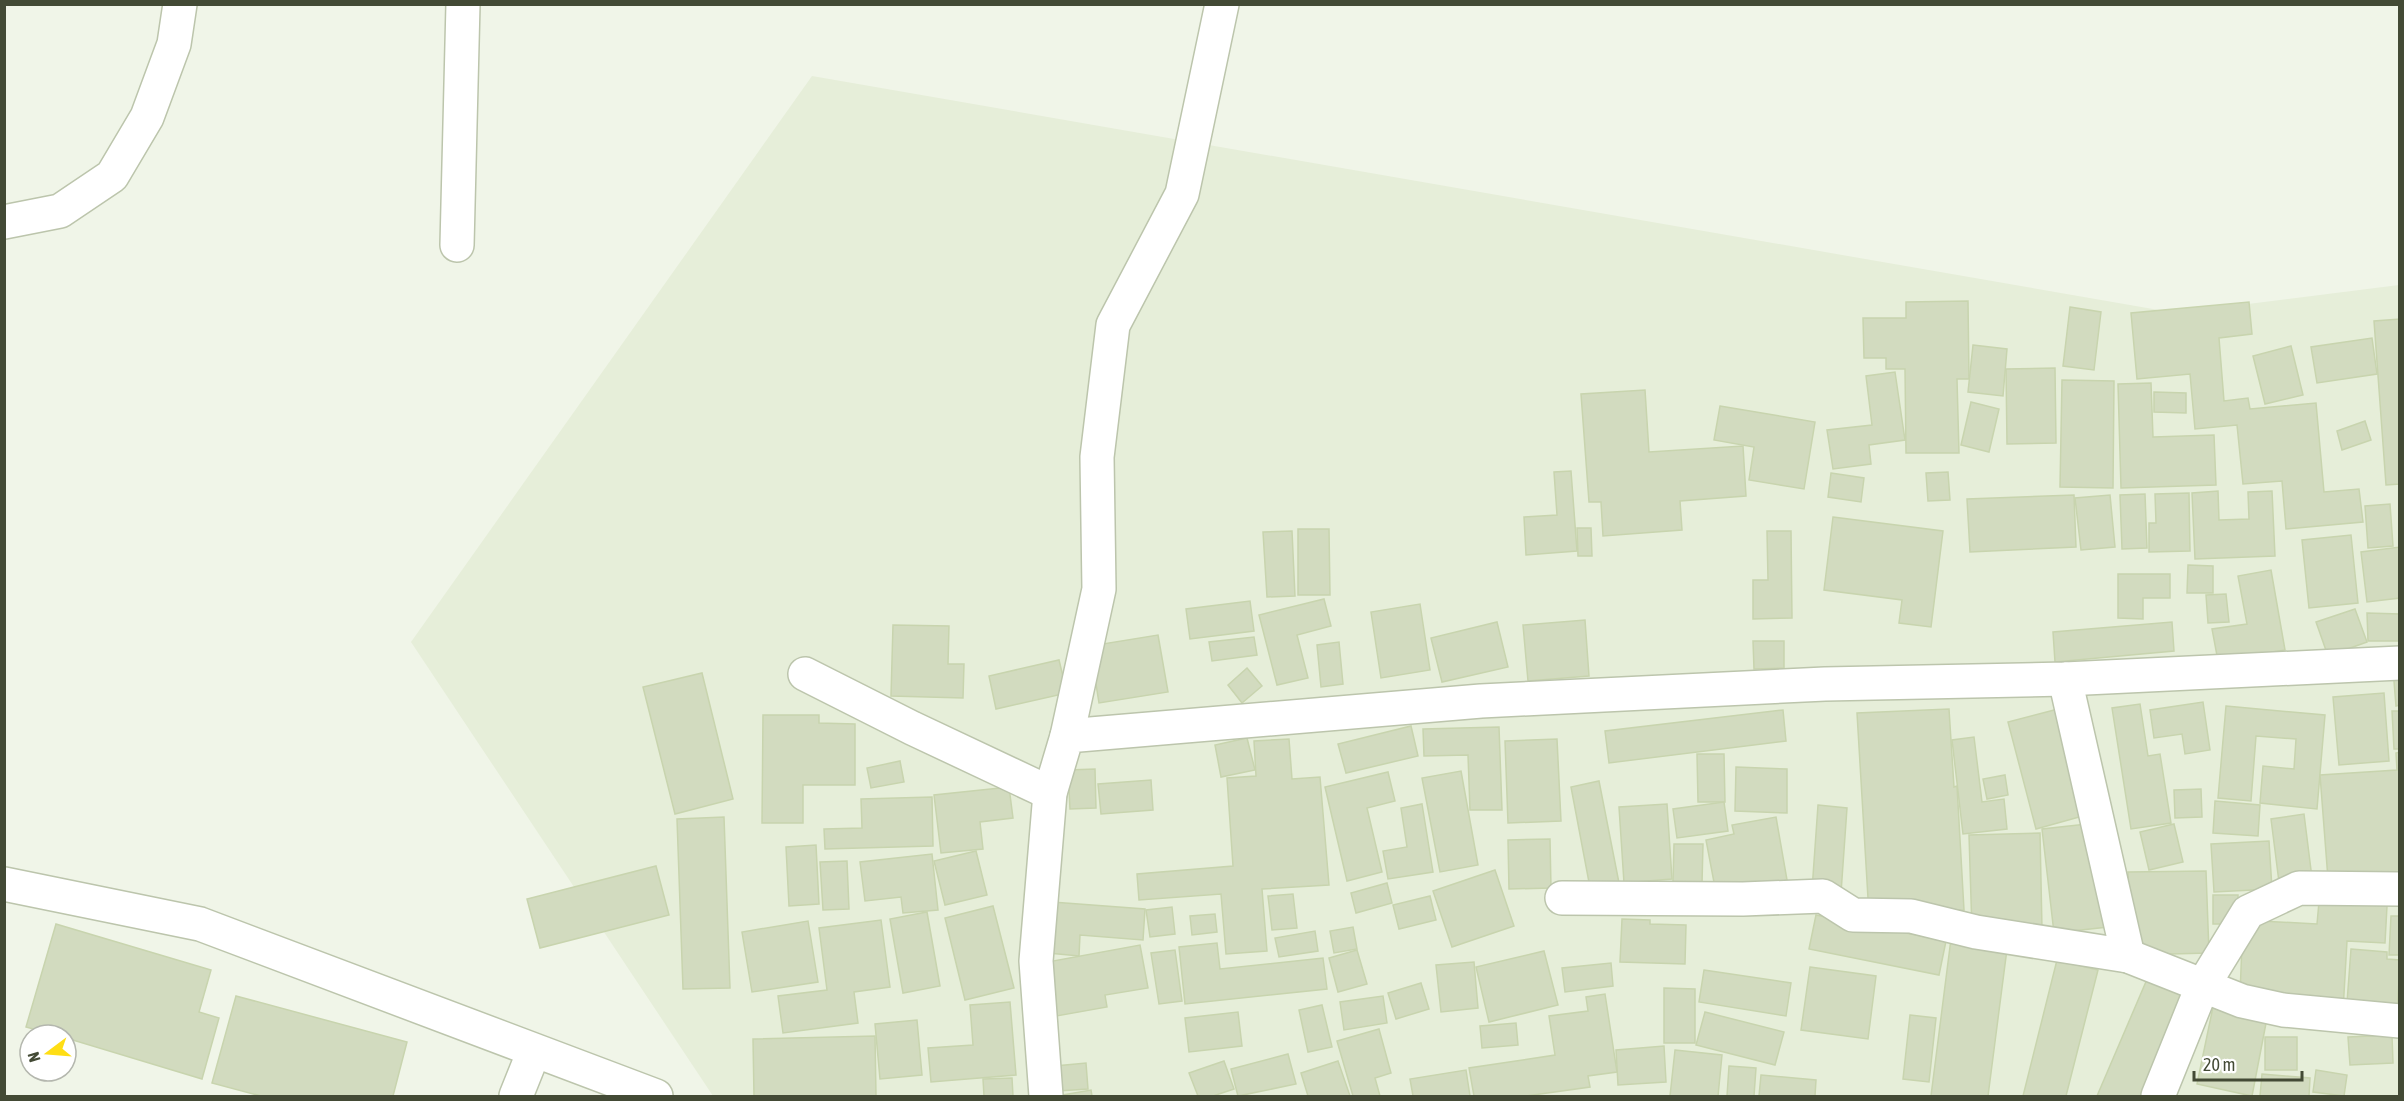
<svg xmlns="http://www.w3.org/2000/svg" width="2404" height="1101" viewBox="0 0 2404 1101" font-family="'Asap Condensed',sans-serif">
<rect width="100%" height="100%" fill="#f0f5e8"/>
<path fill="#e6eed9" d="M 812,76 L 2176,313 L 2399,285 L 2399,1096 L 713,1096 L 411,642 Z"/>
<g fill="#d2dbbf" stroke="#c8d4ae" stroke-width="1.5">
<path d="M 1968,301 L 1969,379 L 1957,379 L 1959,453 L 1906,453 L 1905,369 L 1886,369 L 1886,358 L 1864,358 L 1863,318 L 1906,318 L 1906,302 Z"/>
<path d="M 2249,302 L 2252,334 L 2219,338 L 2224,401 L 2248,398 L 2250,409 L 2316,403 L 2324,492 L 2359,489 L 2363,522 L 2286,529 L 2282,481 L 2243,484 L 2237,425 L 2195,429 L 2190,374 L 2137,379 L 2131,313 Z"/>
<path d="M 2070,307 L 2101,312 L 2094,370 L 2063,366 Z"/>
<path d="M 2400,319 L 2400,484 L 2386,485 L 2374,321 Z"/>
<path d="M 2372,338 L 2377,374 L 2317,383 L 2311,347 Z"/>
<path d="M 1973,345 L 2007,349 L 2003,396 L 1968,392 Z"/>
<path d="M 2291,346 L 2303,395 L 2265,404 L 2253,356 Z"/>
<path d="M 2055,368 L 2056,443 L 2007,444 L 2006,369 Z"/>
<path d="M 1895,372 L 1905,440 L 1869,445 L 1871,464 L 1833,469 L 1827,430 L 1872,425 L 1866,376 Z"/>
<path d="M 2062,380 L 2114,381 L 2113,488 L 2060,487 Z"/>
<path d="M 2151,383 L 2153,437 L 2214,435 L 2216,485 L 2121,488 L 2118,384 Z"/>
<path d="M 1645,390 L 1649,452 L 1743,446 L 1746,496 L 1680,501 L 1682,530 L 1603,536 L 1601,502 L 1589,502 L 1581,394 Z"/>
<path d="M 2154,392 L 2186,393 L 2186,413 L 2154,412 Z"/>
<path d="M 1971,402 L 1999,409 L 1989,452 L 1961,445 Z"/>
<path d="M 1720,406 L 1815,422 L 1804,489 L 1749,480 L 1754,447 L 1714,440 Z"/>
<path d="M 2365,421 L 2371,440 L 2342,450 L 2337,431 Z"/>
<path d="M 1571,471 L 1577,551 L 1526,555 L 1524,517 L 1557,515 L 1554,472 Z"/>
<path d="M 1948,472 L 1950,500 L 1928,501 L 1926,473 Z"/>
<path d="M 1831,473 L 1864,478 L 1861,502 L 1828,497 Z"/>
<path d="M 2218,491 L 2219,520 L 2249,519 L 2248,492 L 2272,491 L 2275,556 L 2195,559 L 2192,493 Z"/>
<path d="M 2189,493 L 2190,551 L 2149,552 L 2149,523 L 2156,523 L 2155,494 Z"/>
<path d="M 2145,494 L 2147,548 L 2122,549 L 2120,495 Z"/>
<path d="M 2074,495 L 2076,547 L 1970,552 L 1967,499 Z"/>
<path d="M 2110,495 L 2115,547 L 2081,550 L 2075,498 Z"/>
<path d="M 2390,504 L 2393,546 L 2368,548 L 2365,506 Z"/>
<path d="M 1833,517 L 1943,531 L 1931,627 L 1899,623 L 1902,600 L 1824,590 Z"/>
<path d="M 1577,528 L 1591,528 L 1592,556 L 1578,556 Z"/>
<path d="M 1298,529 L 1329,529 L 1330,595 L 1298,595 Z"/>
<path d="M 1292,531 L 1295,596 L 1267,597 L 1263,532 Z"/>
<path d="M 1767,531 L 1791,531 L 1792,618 L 1753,619 L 1753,580 L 1768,580 Z"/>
<path d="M 2351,535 L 2358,603 L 2309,608 L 2302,540 Z"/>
<path d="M 2400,547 L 2400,598 L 2367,602 L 2361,552 Z"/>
<path d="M 2188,565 L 2213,566 L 2213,593 L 2187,593 Z"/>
<path d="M 2271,570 L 2285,650 L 2218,661 L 2212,629 L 2247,624 L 2238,576 Z"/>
<path d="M 2118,574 L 2170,574 L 2170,598 L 2143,598 L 2143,619 L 2118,618 Z"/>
<path d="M 2226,594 L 2229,622 L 2208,623 L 2206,595 Z"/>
<path d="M 1324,599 L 1331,626 L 1297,635 L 1308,678 L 1277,685 L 1259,615 Z"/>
<path d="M 1250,601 L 1254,631 L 1190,639 L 1186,609 Z"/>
<path d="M 1420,604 L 1430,670 L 1381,678 L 1371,612 Z"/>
<path d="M 2355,609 L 2367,642 L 2328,656 L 2316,622 Z"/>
<path d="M 2367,613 L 2400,614 L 2400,641 L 2368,641 Z"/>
<path d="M 1585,620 L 1589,676 L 1528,681 L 1523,625 Z"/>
<path d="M 1497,622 L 1508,667 L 1442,682 L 1431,638 Z"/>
<path d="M 2172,622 L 2174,651 L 2055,662 L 2053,632 Z"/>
<path d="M 893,625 L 949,626 L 948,664 L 964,664 L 963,698 L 891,696 Z"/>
<path d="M 1158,635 L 1168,692 L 1099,703 L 1090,646 Z"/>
<path d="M 1254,637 L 1257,655 L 1212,661 L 1209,642 Z"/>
<path d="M 1753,641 L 1784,641 L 1784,668 L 1754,669 Z"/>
<path d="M 1339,642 L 1343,684 L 1321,687 L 1317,645 Z"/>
<path d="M 1059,660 L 1067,693 L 996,709 L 989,676 Z"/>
<path d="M 1247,668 L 1262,686 L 1242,703 L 1228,685 Z"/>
<path d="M 2400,668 L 2400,705 L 2396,706 L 2393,669 Z"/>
<path d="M 702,673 L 733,799 L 675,814 L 643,687 Z"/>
<path d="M 2384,693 L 2389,761 L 2339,765 L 2333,697 Z"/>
<path d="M 2203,702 L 2210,750 L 2185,754 L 2182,734 L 2154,738 L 2150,710 Z"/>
<path d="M 2140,704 L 2148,756 L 2160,754 L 2171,823 L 2131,829 L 2112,708 Z"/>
<path d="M 2226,706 L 2325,715 L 2317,809 L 2260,803 L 2263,766 L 2294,769 L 2296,739 L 2256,736 L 2251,801 L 2218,798 Z"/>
<path d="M 2062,708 L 2090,814 L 2036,829 L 2008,722 Z"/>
<path d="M 1949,709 L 1954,787 L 1957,786 L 1964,910 L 1869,915 L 1857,713 Z"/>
<path d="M 1783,710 L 1786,741 L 1609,763 L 1605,731 Z"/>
<path d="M 2392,711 L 2400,711 L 2400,749 L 2394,749 Z"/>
<path d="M 763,715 L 819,715 L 819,723 L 855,724 L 855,785 L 803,785 L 803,823 L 762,823 Z"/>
<path d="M 1411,726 L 1418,756 L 1346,773 L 1338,744 Z"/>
<path d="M 1499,727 L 1502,810 L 1470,810 L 1468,755 L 1424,756 L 1423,729 Z"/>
<path d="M 1974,737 L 1982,802 L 2004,799 L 2007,829 L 1963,834 L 1952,740 Z"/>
<path d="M 1247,738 L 1255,770 L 1221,777 L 1215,745 Z"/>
<path d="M 1289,739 L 1292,779 L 1320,777 L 1329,885 L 1262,889 L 1267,951 L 1226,954 L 1221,894 L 1139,900 L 1137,874 L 1233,866 L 1227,778 L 1256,776 L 1254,741 Z"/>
<path d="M 1557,739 L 1561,821 L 1508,823 L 1505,741 Z"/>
<path d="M 2400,752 L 2400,873 L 2328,879 L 2320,775 L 2397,770 L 2396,753 Z"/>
<path d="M 1697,754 L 1724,754 L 1725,802 L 1698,802 Z"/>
<path d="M 900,761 L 904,782 L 871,788 L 867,768 Z"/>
<path d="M 1736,767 L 1787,769 L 1787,813 L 1735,811 Z"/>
<path d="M 1095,769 L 1096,808 L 1070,809 L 1068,770 Z"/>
<path d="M 1461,771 L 1478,865 L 1440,872 L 1422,778 Z"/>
<path d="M 1388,772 L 1395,801 L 1367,808 L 1382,872 L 1347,881 L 1325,787 Z"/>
<path d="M 2005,775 L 2008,795 L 1987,799 L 1983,779 Z"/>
<path d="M 1151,780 L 1153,810 L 1101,814 L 1098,784 Z"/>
<path d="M 1599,781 L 1620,888 L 1591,893 L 1571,787 Z"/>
<path d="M 1009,787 L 1013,818 L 980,822 L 983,849 L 941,853 L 934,795 Z"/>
<path d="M 2201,789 L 2202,817 L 2175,818 L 2174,790 Z"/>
<path d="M 932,797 L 933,846 L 825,849 L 824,829 L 862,828 L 861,799 Z"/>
<path d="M 2215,801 L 2260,805 L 2258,836 L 2213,833 Z"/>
<path d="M 1724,802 L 1728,831 L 1677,838 L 1673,809 Z"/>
<path d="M 1422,804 L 1433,872 L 1388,879 L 1383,851 L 1407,847 L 1401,808 Z"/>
<path d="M 1667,804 L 1672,879 L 1624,883 L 1619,807 Z"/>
<path d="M 1818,805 L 1847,808 L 1841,893 L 1812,890 Z"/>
<path d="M 2304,814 L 2313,886 L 2280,890 L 2271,819 Z"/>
<path d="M 724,817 L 730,988 L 683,989 L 677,819 Z"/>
<path d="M 1776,817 L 1787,880 L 1716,893 L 1706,840 L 1734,834 L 1732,825 Z"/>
<path d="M 2096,823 L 2108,927 L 2054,933 L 2042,829 Z"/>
<path d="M 2174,824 L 2183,862 L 2149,870 L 2140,832 Z"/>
<path d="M 2040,833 L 2042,929 L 1972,931 L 1969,835 Z"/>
<path d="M 1550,839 L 1551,888 L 1509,889 L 1508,840 Z"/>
<path d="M 2269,841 L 2272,889 L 2214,892 L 2211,844 Z"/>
<path d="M 1674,844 L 1703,844 L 1702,884 L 1673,883 Z"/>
<path d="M 816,845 L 819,904 L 789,906 L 786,847 Z"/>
<path d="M 976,851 L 987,895 L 945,905 L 934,861 Z"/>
<path d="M 932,854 L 938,910 L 903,913 L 901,897 L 865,901 L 860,862 Z"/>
<path d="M 847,861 L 849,909 L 823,910 L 820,862 Z"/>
<path d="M 656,866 L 669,915 L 540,948 L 527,899 Z"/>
<path d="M 1495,870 L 1514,926 L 1452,947 L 1433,891 Z"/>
<path d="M 2206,871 L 2209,953 L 2130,955 L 2128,872 Z"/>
<path d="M 1387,883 L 1392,903 L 1356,913 L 1351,893 Z"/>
<path d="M 1293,894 L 1297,928 L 1272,930 L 1268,896 Z"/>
<rect x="2213" y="895" width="25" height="29"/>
<path d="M 1430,896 L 1436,920 L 1399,929 L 1393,905 Z"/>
<path d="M 1052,902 L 1145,909 L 1143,940 L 1080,935 L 1079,956 L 1048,953 Z"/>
<path d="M 2319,902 L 2387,906 L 2385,943 L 2347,941 L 2343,1011 L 2240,994 L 2243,920 L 2317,924 Z"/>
<path d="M 993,906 L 1014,988 L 965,1000 L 945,918 Z"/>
<path d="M 1172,907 L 1175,934 L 1150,937 L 1146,910 Z"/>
<path d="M 927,912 L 940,986 L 903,993 L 890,919 Z"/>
<path d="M 1215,914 L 1217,932 L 1192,935 L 1190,916 Z"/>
<path d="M 1816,915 L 1946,941 L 1939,975 L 1809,949 Z"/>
<path d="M 2391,916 L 2400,916 L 2400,955 L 2389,955 Z"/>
<path d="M 1622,919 L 1650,920 L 1650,924 L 1686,925 L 1685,964 L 1620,962 Z"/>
<path d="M 881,920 L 890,987 L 854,992 L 858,1023 L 783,1033 L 778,996 L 827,990 L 819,928 Z"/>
<path d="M 808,921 L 818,982 L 752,992 L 742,932 Z"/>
<path d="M 56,924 L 211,970 L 199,1012 L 219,1018 L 202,1079 L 66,1038 L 66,1035 L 55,1035 L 26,1027 Z"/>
<path d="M 1353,927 L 1357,949 L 1334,953 L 1330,931 Z"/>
<path d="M 1315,931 L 1318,951 L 1279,957 L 1275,938 Z"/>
<path d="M 1951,939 L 2007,949 L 1988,1096 L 1931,1096 Z"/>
<path d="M 1217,943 L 1220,969 L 1323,958 L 1327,989 L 1185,1004 L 1179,947 Z"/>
<path d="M 1140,945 L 1148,988 L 1105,995 L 1107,1007 L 1051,1017 L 1042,963 Z"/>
<path d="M 2351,949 L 2387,952 L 2387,959 L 2400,960 L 2397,1020 L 2346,1016 Z"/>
<path d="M 1175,950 L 1182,1001 L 1159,1004 L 1151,953 Z"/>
<path d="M 1357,950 L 1367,984 L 1338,992 L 1329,958 Z"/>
<path d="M 1544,951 L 1558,1005 L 1489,1022 L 1476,967 Z"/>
<path d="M 2057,960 L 2098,970 L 2066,1096 L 2023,1096 Z"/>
<path d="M 1474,962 L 1478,1008 L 1441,1012 L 1436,965 Z"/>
<path d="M 1611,963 L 1613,986 L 1565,992 L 1562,968 Z"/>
<path d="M 1810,967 L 1876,976 L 1868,1039 L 1801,1030 Z"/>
<path d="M 1704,970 L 1791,983 L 1786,1016 L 1699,1002 Z"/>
<path d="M 2148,977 L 2193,996 L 2151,1096 L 2097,1096 Z"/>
<path d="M 1421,983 L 1429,1009 L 1396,1019 L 1388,993 Z"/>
<path d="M 1664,988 L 1695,989 L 1695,1043 L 1664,1043 Z"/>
<path d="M 1605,994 L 1617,1072 L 1588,1076 L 1590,1087 L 1526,1096 L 1474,1096 L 1469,1068 L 1555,1055 L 1549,1016 L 1588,1011 L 1586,997 Z"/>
<path d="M 236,996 L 407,1042 L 393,1096 L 261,1096 L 212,1083 Z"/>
<path d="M 1383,996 L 1387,1023 L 1344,1030 L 1340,1002 Z"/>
<path d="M 1010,1002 L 1016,1075 L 931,1082 L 928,1048 L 973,1045 L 970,1005 Z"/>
<path d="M 1322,1005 L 1332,1047 L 1308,1052 L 1299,1010 Z"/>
<path d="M 2213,1007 L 2267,1018 L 2252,1096 L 2197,1084 Z"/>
<path d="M 1238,1012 L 1242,1046 L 1189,1052 L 1185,1018 Z"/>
<path d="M 1705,1012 L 1784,1032 L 1775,1065 L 1696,1045 Z"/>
<path d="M 1910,1015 L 1936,1018 L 1929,1082 L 1903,1079 Z"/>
<path d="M 917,1020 L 922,1075 L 880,1079 L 875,1024 Z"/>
<path d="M 1516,1023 L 1518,1045 L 1482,1048 L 1480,1026 Z"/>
<path d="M 1379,1029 L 1391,1073 L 1375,1078 L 1380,1096 L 1353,1096 L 1337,1041 Z"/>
<path d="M 2392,1035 L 2393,1063 L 2350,1065 L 2348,1037 Z"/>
<path d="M 875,1036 L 876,1096 L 754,1096 L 753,1039 Z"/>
<rect x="2265" y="1037" width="32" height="33"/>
<path d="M 1664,1046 L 1666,1082 L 1618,1085 L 1616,1050 Z"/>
<path d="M 1675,1050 L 1722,1055 L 1718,1096 L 1670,1096 Z"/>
<path d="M 1288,1054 L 1296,1084 L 1238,1096 L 1231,1069 Z"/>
<path d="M 1224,1061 L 1234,1089 L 1213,1096 L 1198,1096 L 1189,1073 Z"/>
<path d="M 1338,1061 L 1350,1096 L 1308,1096 L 1301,1073 Z"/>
<path d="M 1086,1063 L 1088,1089 L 1058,1091 L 1055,1066 Z"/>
<path d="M 1729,1066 L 1756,1068 L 1754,1096 L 1727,1096 Z"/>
<path d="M 1466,1070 L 1470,1096 L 1413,1096 L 1410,1079 Z"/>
<path d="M 2316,1070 L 2347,1075 L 2344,1096 L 2313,1092 Z"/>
<path d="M 2262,1074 L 2310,1078 L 2309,1096 L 2260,1096 Z"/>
<path d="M 1761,1075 L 1816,1080 L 1815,1096 L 1759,1096 Z"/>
<path d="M 1012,1078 L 1013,1096 L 984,1096 L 983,1079 Z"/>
<path d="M 1091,1090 L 1092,1096 L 1063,1096 L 1063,1095 Z"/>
</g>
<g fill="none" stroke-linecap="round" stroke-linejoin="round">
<defs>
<g id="minor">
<path d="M 4,222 L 60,211 L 112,176 L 147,117 L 174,44 L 180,4"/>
<path d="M 457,245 L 463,4"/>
<path d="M 805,674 L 912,728 L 1050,793"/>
<path d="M 2065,679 L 2128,956"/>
<path d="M 1067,736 L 1099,589 L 1097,457 L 1113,325 L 1182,194 L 1222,4"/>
<path d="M 4,884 L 200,924 L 656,1096"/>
<path d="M 1562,898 L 1743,899 L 1823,896 L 1853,915 L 1911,916 L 1976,932 L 2128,956 L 2242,1001 L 2283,1010 L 2400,1021"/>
<path d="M 516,1096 L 534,1051"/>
<path d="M 1046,1096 L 1036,961 L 1050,793 L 1067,736 L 1481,701 L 1825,684 L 2065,679 L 2400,663"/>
<path d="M 2158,1096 L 2202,987 L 2248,912 L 2299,888 L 2400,889"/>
</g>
</defs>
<use href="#minor" stroke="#bcc5ac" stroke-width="36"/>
<use href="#minor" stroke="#fff" stroke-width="33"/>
</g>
<rect width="2404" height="1101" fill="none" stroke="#434a35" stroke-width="12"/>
<g transform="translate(48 1053) rotate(254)"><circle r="28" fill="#ffffff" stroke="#b4b7ae" stroke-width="1.5"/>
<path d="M0-4.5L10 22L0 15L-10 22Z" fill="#ffde15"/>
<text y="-9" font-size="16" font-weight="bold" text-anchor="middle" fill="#434a35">N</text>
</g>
<path d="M2194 1071v9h108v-9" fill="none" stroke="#434a35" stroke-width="3"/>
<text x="2203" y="1071" font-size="18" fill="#434a35" stroke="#ffffff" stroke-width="4.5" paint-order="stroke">20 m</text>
</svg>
